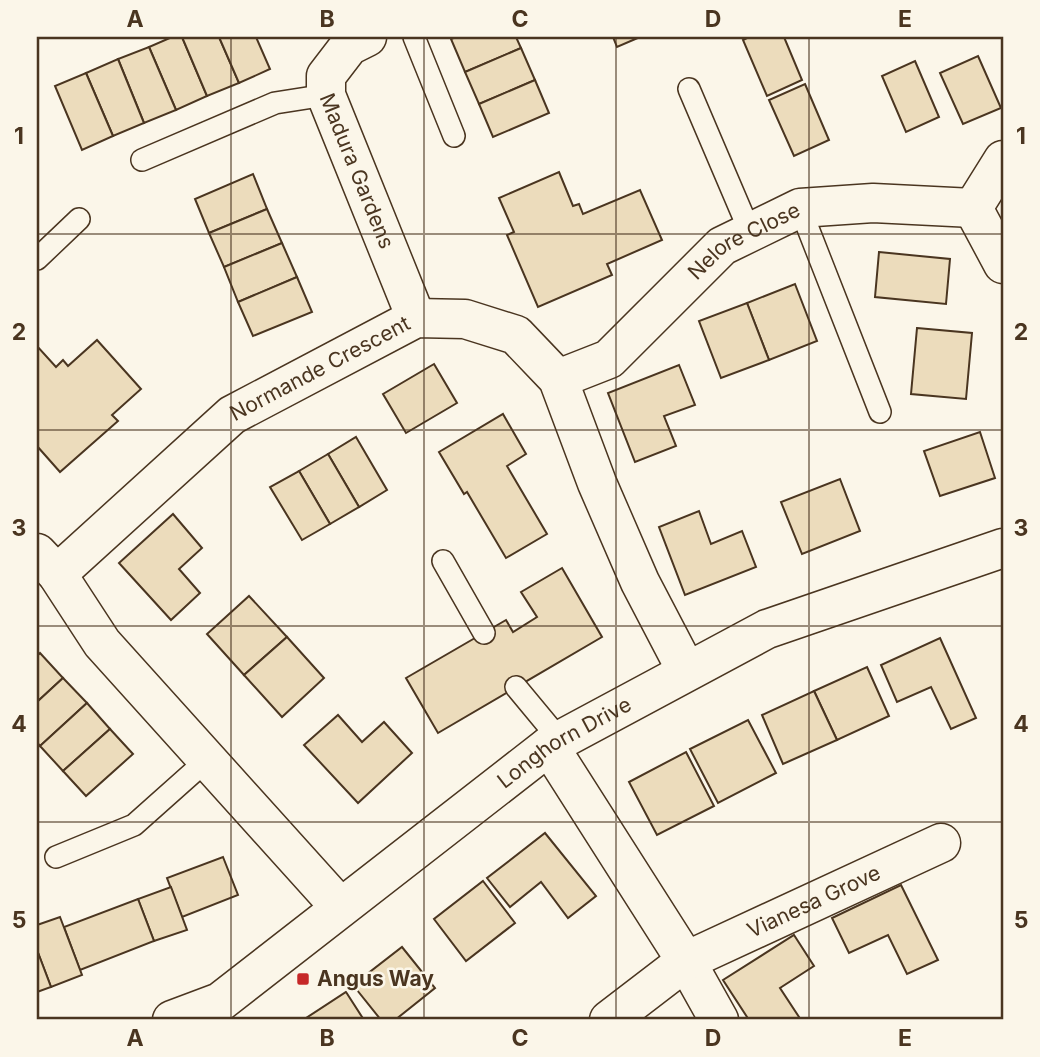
<svg xmlns="http://www.w3.org/2000/svg" width="1040" height="1057" viewBox="0 0 1040 1057" font-family="Inter,sans-serif">
<rect width="100%" height="100%" fill="#fbf6e9"/>
<g fill="#ecdcbc" stroke="#4a3520" stroke-width="2">
<path d="M 172,37 L 182,37 L 207,96 L 176,110 L 149,47 Z"/>
<path d="M 182,37 L 219,37 L 239,83 L 207,96 Z"/>
<path d="M 219,37 L 256,37 L 270,69 L 239,83 Z"/>
<path d="M 456,37 L 516,37 L 521,48 L 465,72 L 451,39 Z"/>
<path d="M 613,37 L 640,37 L 617,47 Z"/>
<path d="M 749,37 L 784,37 L 802,80 L 767,96 L 743,40 Z"/>
<path d="M 149,47 L 176,110 L 144,123 L 118,59 Z"/>
<path d="M 521,48 L 535,80 L 479,104 L 465,72 Z"/>
<path d="M 978,56 L 1001,108 L 963,124 L 940,73 Z"/>
<path d="M 118,59 L 144,123 L 113,136 L 86,73 Z"/>
<path d="M 915,61 L 939,117 L 906,132 L 882,76 Z"/>
<path d="M 86,73 L 113,136 L 82,150 L 55,86 Z"/>
<path d="M 535,80 L 549,113 L 493,137 L 479,104 Z"/>
<path d="M 805,84 L 829,140 L 794,156 L 769,100 Z"/>
<path d="M 559,172 L 573,206 L 579,204 L 583,214 L 640,190 L 662,240 L 607,264 L 612,275 L 538,307 L 507,235 L 514,232 L 499,198 Z"/>
<path d="M 253,174 L 267,209 L 209,233 L 195,199 Z"/>
<path d="M 267,209 L 282,243 L 224,267 L 209,233 Z"/>
<path d="M 282,243 L 297,277 L 238,302 L 224,267 Z"/>
<path d="M 879,252 L 950,259 L 946,304 L 875,297 Z"/>
<path d="M 297,277 L 312,312 L 253,336 L 238,302 Z"/>
<path d="M 795,284 L 817,341 L 769,360 L 747,303 Z"/>
<path d="M 747,303 L 769,360 L 721,378 L 699,321 Z"/>
<path d="M 917,328 L 972,333 L 966,399 L 911,394 Z"/>
<path d="M 97,340 L 141,389 L 112,415 L 118,421 L 60,472 L 37,446 L 37,346 L 56,367 L 63,360 L 68,366 Z"/>
<path d="M 434,364 L 457,403 L 406,433 L 383,394 Z"/>
<path d="M 679,365 L 695,405 L 664,416 L 676,446 L 635,462 L 608,393 Z"/>
<path d="M 503,414 L 526,454 L 507,466 L 547,534 L 506,558 L 467,492 L 464,494 L 439,452 Z"/>
<path d="M 980,432 L 995,478 L 940,496 L 924,451 Z"/>
<path d="M 356,437 L 387,490 L 359,507 L 328,454 Z"/>
<path d="M 328,454 L 359,507 L 330,524 L 299,471 Z"/>
<path d="M 299,471 L 330,524 L 302,540 L 270,487 Z"/>
<path d="M 840,479 L 860,531 L 802,554 L 781,502 Z"/>
<path d="M 699,511 L 711,544 L 742,531 L 756,567 L 685,595 L 659,527 Z"/>
<path d="M 173,514 L 202,548 L 179,569 L 200,593 L 171,620 L 119,563 Z"/>
<path d="M 562,568 L 602,637 L 438,733 L 406,678 L 506,620 L 513,632 L 537,617 L 521,592 Z"/>
<path d="M 249,596 L 287,637 L 244,675 L 207,634 Z"/>
<path d="M 287,637 L 324,678 L 282,717 L 244,675 Z"/>
<path d="M 940,638 L 976,718 L 951,729 L 931,687 L 897,702 L 881,665 Z"/>
<path d="M 40,653 L 63,678 L 37,702 L 37,656 Z"/>
<path d="M 867,667 L 889,716 L 837,740 L 814,691 Z"/>
<path d="M 63,678 L 87,703 L 40,746 L 37,742 L 37,702 Z"/>
<path d="M 814,691 L 837,740 L 783,764 L 762,715 Z"/>
<path d="M 87,703 L 110,729 L 63,771 L 40,746 Z"/>
<path d="M 338,715 L 362,742 L 384,722 L 412,753 L 358,803 L 304,745 Z"/>
<path d="M 748,720 L 776,773 L 718,803 L 690,749 Z"/>
<path d="M 110,729 L 133,754 L 86,796 L 63,771 Z"/>
<path d="M 686,752 L 714,806 L 657,835 L 629,782 Z"/>
<path d="M 545,833 L 596,896 L 568,918 L 541,882 L 510,907 L 487,878 Z"/>
<path d="M 223,857 L 238,895 L 182,917 L 167,878 Z"/>
<path d="M 483,881 L 515,923 L 466,961 L 434,919 Z"/>
<path d="M 901,885 L 938,960 L 907,974 L 888,935 L 849,953 L 832,918 Z"/>
<path d="M 171,887 L 187,930 L 154,941 L 138,899 Z"/>
<path d="M 138,899 L 154,941 L 80,970 L 64,927 Z"/>
<path d="M 60,917 L 82,975 L 51,987 L 37,950 L 37,925 Z"/>
<path d="M 794,935 L 814,966 L 780,988 L 801,1020 L 749,1020 L 723,980 Z"/>
<path d="M 402,947 L 435,988 L 395,1020 L 381,1020 L 353,985 Z"/>
<path d="M 37,950 L 51,987 L 37,992 Z"/>
<path d="M 346,992 L 364,1020 L 303,1020 Z"/>
</g>
<g fill="none" stroke-linecap="round" stroke-linejoin="round">
<defs>
<g id="service">
<path d="M 414,37 L 454,136"/>
<path d="M 689,89 L 750,232"/>
<path d="M 142,160 L 275,103 L 326,95"/>
<path d="M 800,208 L 880,412"/>
<path d="M 37,259 L 79,219"/>
<path d="M 443,561 L 484,633"/>
<path d="M 516,687 L 560,740"/>
<path d="M 56,857 L 134,825 L 207,760"/>
</g>
<g id="minor">
<path id="s1" d="M 367,37 L 349,46 L 326,76 L 326,95 L 416,318"/>
<path d="M 1003,160 L 973,208 L 1003,264"/>
<path id="s2" d="M 558,379 L 609,359 L 722,246 L 800,208 L 873,203 L 973,208"/>
<path d="M 37,553 L 57,574 L 102,643 L 340,907"/>
<path id="s3" d="M 57,574 L 232,415 L 416,318 L 465,319 L 516,335 L 558,379 L 597,483 L 640,582 L 686,670"/>
<path d="M 549,746 L 686,961 L 719,1020"/>
<path id="s4" d="M 172,1020 L 220,1002 L 549,746 L 767,629 L 1003,548"/>
<path id="s5" d="M 609,1020 L 686,961 L 941,843"/>
</g>
</defs>
<use href="#service" stroke="#4a3520" stroke-width="24"/>
<use href="#minor" stroke="#4a3520" stroke-width="41"/>
<use href="#service" stroke="#fbf6e9" stroke-width="21"/>
<use href="#minor" stroke="#fbf6e9" stroke-width="38"/>
</g>
<path fill="none" stroke="#4a3520" stroke-width="2" stroke-opacity="0.55" d="M 231,37 L 231,1020M 424,37 L 424,1020M 616,37 L 616,1020M 809,37 L 809,1020M 37,234 L 1003,234M 37,430 L 1003,430M 37,626 L 1003,626M 37,822 L 1003,822"/>
<rect fill="#c62828" stroke="#fbf6e9" stroke-width="2.5" x="296" y="972" width="14" height="14" rx="3.5"/>
<g text-anchor="middle" stroke-width="5" stroke-linejoin="round" paint-order="stroke">
<g font-size="21" fill="#4a3520" stroke="#fbf6e9">
<text dy="7" stroke="none"><textPath href="#s1" startOffset="159">Madura Gardens</textPath></text>
<text dy="7" stroke="none"><textPath href="#s2" startOffset="236">Nelore Close</textPath></text>
<text dy="7" stroke="none"><textPath href="#s3" startOffset="336">Normande Crescent</textPath></text>
<text dy="7" stroke="none"><textPath href="#s4" startOffset="483">Longhorn Drive</textPath></text>
<text dy="7" stroke="none"><textPath href="#s5" startOffset="238">Vianesa Grove</textPath></text>
</g>
<g font-size="21" font-weight="bold" fill="#4a3520" stroke="#fbf6e9" text-anchor="start">
<text x="317" y="986">Angus Way</text>
</g>
</g>
<rect width="1040" height="1057" fill="none" stroke="#fbf6e9" stroke-width="77"/>
<rect x="38" y="38" width="964" height="980" fill="none" stroke="#4a3520" stroke-width="2.5"/>
<g font-size="23" text-anchor="middle" font-weight="bold" fill="#4a3520">
<text x="135" y="27">A</text>
<text x="327" y="27">B</text>
<text x="520" y="27">C</text>
<text x="713" y="27">D</text>
<text x="905" y="27">E</text>
<text x="19" y="144">1</text>
<text x="1021" y="144">1</text>
<text x="19" y="340">2</text>
<text x="1021" y="340">2</text>
<text x="19" y="536">3</text>
<text x="1021" y="536">3</text>
<text x="19" y="732">4</text>
<text x="1021" y="732">4</text>
<text x="19" y="928">5</text>
<text x="1021" y="928">5</text>
<text x="135" y="1046">A</text>
<text x="327" y="1046">B</text>
<text x="520" y="1046">C</text>
<text x="713" y="1046">D</text>
<text x="905" y="1046">E</text>
</g>
</svg>
